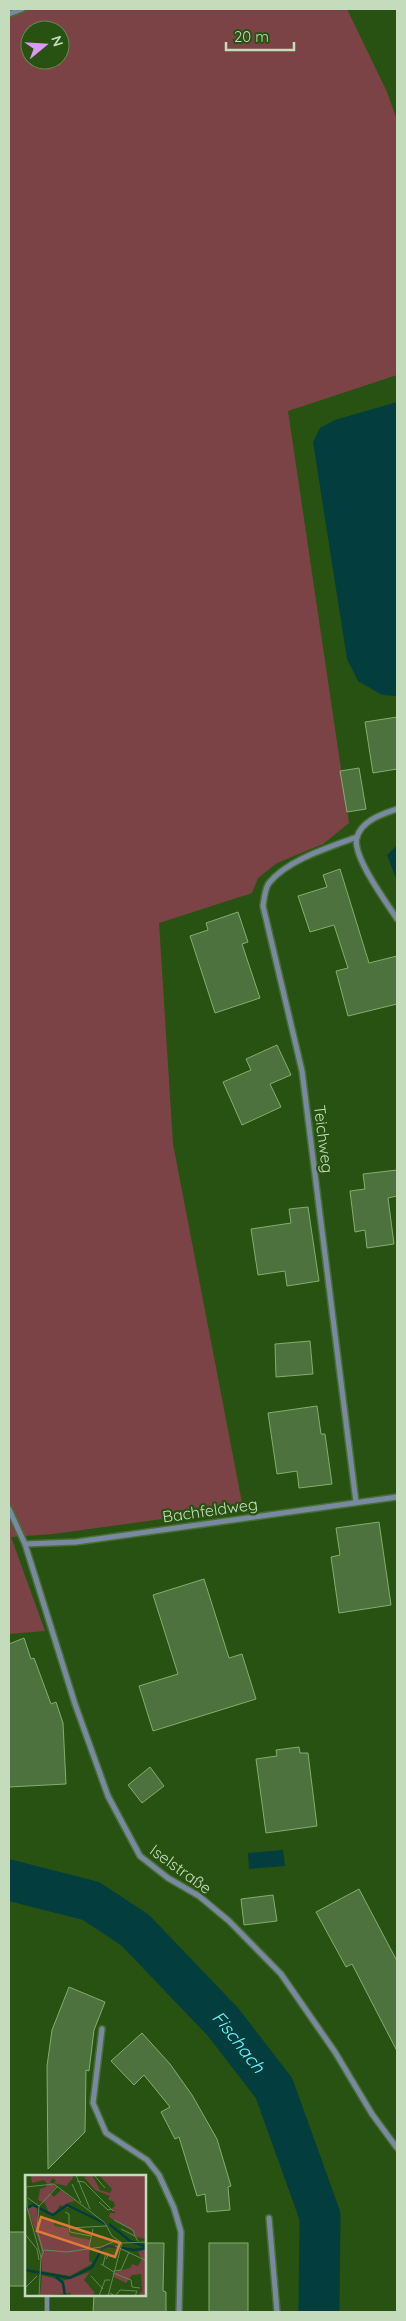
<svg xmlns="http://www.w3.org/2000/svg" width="406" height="2321" viewBox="0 0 406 2321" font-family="Quicksand,sans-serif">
<rect width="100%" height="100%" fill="#285211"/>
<path fill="#7c4347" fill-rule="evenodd" d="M 9,9 L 347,9 L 387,92 L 397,120 L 397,375 L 288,411 L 349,823 L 323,844 L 277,863 L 258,878 L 252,893 L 159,923 L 173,1144 L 243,1508 L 53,1534 L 11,1537 L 45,1631 L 9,1634 ZM 30,30 L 60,30 L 60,60 L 30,60 Z"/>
<g fill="#043d3e">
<path d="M 397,402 L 397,696 L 382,695 L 358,681 L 347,659 L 313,442 L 320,428 L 335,420 Z"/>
<path d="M 397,845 L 397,881 L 387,855 Z"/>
<path d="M 283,1850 L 285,1866 L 249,1869 L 248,1853 Z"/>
</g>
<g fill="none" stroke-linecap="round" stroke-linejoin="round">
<path stroke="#043d3e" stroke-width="41" id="s1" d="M 9,1880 L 91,1901 L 135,1930 L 223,2022 L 274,2088 L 320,2216 L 319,2312"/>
</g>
<g fill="#4d723d" stroke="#81af6d">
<path d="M 397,717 L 397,769 L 373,773 L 365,722 Z"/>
<path d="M 359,768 L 366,809 L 347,812 L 340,771 Z"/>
<path d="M 340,869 L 369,963 L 397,956 L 397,1004 L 348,1016 L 336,971 L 348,968 L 334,925 L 310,932 L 298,896 L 327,887 L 323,875 Z"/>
<path d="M 238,912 L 248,942 L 242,944 L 260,998 L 215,1013 L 190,936 L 208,930 L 206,923 Z"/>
<path d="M 277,1045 L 291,1075 L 270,1084 L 281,1107 L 242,1125 L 223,1082 L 251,1070 L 246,1059 Z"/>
<path d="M 397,1170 L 397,1196 L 388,1198 L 394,1244 L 367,1248 L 365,1230 L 355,1232 L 350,1191 L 365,1189 L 363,1174 Z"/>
<path d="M 308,1207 L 319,1281 L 287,1286 L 285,1271 L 258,1275 L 251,1229 L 291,1223 L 289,1209 Z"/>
<path d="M 310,1341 L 313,1374 L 276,1377 L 275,1344 Z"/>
<path d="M 317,1406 L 321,1434 L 325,1434 L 332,1484 L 299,1488 L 297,1471 L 277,1474 L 268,1413 Z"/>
<path d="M 379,1522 L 391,1605 L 339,1613 L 331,1557 L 340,1555 L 336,1528 Z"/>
<path d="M 204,1579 L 229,1658 L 242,1654 L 256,1699 L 153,1731 L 139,1686 L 178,1674 L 153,1595 Z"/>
<path d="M 24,1638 L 31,1659 L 34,1658 L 51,1704 L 56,1702 L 63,1723 L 66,1784 L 9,1787 L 9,1644 Z"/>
<path d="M 299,1747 L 300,1753 L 308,1753 L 317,1826 L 266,1833 L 256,1759 L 277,1756 L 276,1750 Z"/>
<path d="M 150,1767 L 164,1786 L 142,1803 L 128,1785 Z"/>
<path d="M 359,1889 L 397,1961 L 397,2051 L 352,1964 L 346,1967 L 316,1912 Z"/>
<path d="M 273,1895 L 277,1921 L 244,1925 L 241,1899 Z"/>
<path d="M 69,1987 L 105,2002 L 94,2030 L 89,2071 L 86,2070 L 85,2132 L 48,2169 L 47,2066 L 52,2030 Z"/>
<path d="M 142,2033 L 170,2064 L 192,2095 L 217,2139 L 231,2186 L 228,2187 L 230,2210 L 207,2212 L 205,2194 L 197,2196 L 179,2137 L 175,2139 L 161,2112 L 170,2107 L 144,2075 L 134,2085 L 111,2061 Z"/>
<rect x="9" y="2232" width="17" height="54"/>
<path d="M 146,2243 L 164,2243 L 163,2291 L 166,2292 L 166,2312 L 93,2312 L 94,2295 L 146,2295 Z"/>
<rect x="209" y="2243" width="39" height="69"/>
</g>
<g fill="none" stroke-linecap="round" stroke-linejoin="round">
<defs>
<path id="lane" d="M 47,2312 L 47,2295"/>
<g id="street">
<path d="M 9,14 L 22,9"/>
<path d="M 397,809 C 383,814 362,820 357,837 C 351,855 387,903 397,919"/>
<path d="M 356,1502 L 302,1071 L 263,906 C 264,899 265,888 269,883 C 287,860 330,847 357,837"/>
<path d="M 9,1509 L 25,1544 L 75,1704 L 108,1796 L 140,1856 L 168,1878 L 199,1896 L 229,1921 L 281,1974 L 335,2052 L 372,2114 L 397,2148"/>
<path d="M 25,1544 L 76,1542 L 397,1497"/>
<path d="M 102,2029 L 93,2103 L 106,2133 L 147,2160 L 159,2175 L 174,2208 L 181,2232 L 179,2312"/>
<path d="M 269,2218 L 277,2312"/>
</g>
</defs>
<use href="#lane" stroke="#476e33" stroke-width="6"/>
<use href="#street" stroke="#476e33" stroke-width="8"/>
<use href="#lane" stroke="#7889a1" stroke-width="4"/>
<use href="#street" stroke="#7889a1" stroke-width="5"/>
</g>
<g text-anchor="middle" stroke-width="4.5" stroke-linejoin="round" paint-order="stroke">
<g font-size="16" fill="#c4dcbb" stroke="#285211">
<text transform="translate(324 1139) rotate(83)" y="6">Teichweg</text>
<text transform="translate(210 1510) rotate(-8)" y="6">Bachfeldweg</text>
<text transform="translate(181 1869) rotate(36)" y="6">Iselstraße</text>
</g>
<g font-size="18" font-style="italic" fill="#6ffafc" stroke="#285211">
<text dy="6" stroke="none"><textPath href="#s1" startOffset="290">Fischach</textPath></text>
</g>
</g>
<g transform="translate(25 2175)">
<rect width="121" height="121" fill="#285211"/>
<path d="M 6,0 L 47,0 L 48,3 L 41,11 L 29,8 L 31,6 L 28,3 L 25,7 L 32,11 L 25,18 L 29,22 L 36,15 L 50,26 L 42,28 L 44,33 L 35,30 L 30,38 L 24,38 L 20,28 L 13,25 L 15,14 L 21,12 L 22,8 L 19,5 L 7,8 ZM 67,0 L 75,15 L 85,18 L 87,14 L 74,0 L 121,0 L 121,64 L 111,62 L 109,57 L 84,42 L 85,38 L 91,38 L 86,34 L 90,31 L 89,27 L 83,24 L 85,21 L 70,15 L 59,2 ZM 8,31 L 12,33 L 12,47 L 19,44 L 29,46 L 29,51 L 43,53 L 45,61 L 65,65 L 64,86 L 68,88 L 45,101 L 17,96 L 16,73 L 3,34 ZM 121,74 L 121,121 L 113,121 L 117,116 L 116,99 L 107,100 L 101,108 L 89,102 L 90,97 L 105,93 L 107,89 L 113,91 L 117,84 L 113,77 ZM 65,97 L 59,105 L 70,118 L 66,121 L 46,121 L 46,118 L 15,121 L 17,100 L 38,106 Z" fill="#7c4347"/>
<path fill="none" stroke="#043d3e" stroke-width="2.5" d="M 0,34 L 8,30 L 28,40 L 42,30 L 81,49M 84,49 L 105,66 L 122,72M 0,95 L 45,103 L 67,92 L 77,74 L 83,71 L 109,75 L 122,73M 31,102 L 38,108 L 40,121"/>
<path fill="none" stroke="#668955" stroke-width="1" d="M 1,0 L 2,32 L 16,82 L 14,121M 51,0 L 65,34M 69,0 L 80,13M 52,6 L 59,7 L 88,36M 47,9 L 56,28M 1,12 L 29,9 L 66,37 L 80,48 L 87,61 L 97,68M 3,23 L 14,31 L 32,12M 74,27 L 83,35 L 86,34M 14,31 L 12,55 L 18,76M 40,37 L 44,39 L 44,53 L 81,51M 89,45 L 108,55 L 110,61M 44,53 L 45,57 L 66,61M 96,54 L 110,61 L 113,66M 0,59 L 12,74 L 14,85M 97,68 L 122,67M 90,71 L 122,86M 64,72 L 68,54M 16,83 L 19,75 L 42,77 L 76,72 L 92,65M 76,89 L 89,97M 78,90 L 81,78 L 84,79 L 81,84M 89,96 L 96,95 L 104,77M 88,98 L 106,105 L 107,112 L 115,113M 66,101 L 78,114M 0,113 L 12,101M 85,118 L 90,121 L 95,115 L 112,116 L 110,121M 74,121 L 80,105 L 85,105M 83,121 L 97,68"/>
<path fill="#df7a38" fill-opacity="0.15" stroke="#df7a38" stroke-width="2.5" d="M 16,42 L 95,68 L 90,82 L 12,56 Z"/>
<rect width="121" height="121" fill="none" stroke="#c4dcbb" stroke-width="2.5"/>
</g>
<rect width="406" height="2321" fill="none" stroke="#c4dcbb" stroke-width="20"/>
<g transform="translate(45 45) rotate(72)"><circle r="24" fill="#285211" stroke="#668955"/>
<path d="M0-4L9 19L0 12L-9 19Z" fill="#dc99f4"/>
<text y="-8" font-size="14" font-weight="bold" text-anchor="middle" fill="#c4dcbb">N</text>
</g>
<path d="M226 42v8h68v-8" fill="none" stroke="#c4dcbb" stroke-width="2.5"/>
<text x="234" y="42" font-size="15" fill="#c4dcbb" stroke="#285211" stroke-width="4" paint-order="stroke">20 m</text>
</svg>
